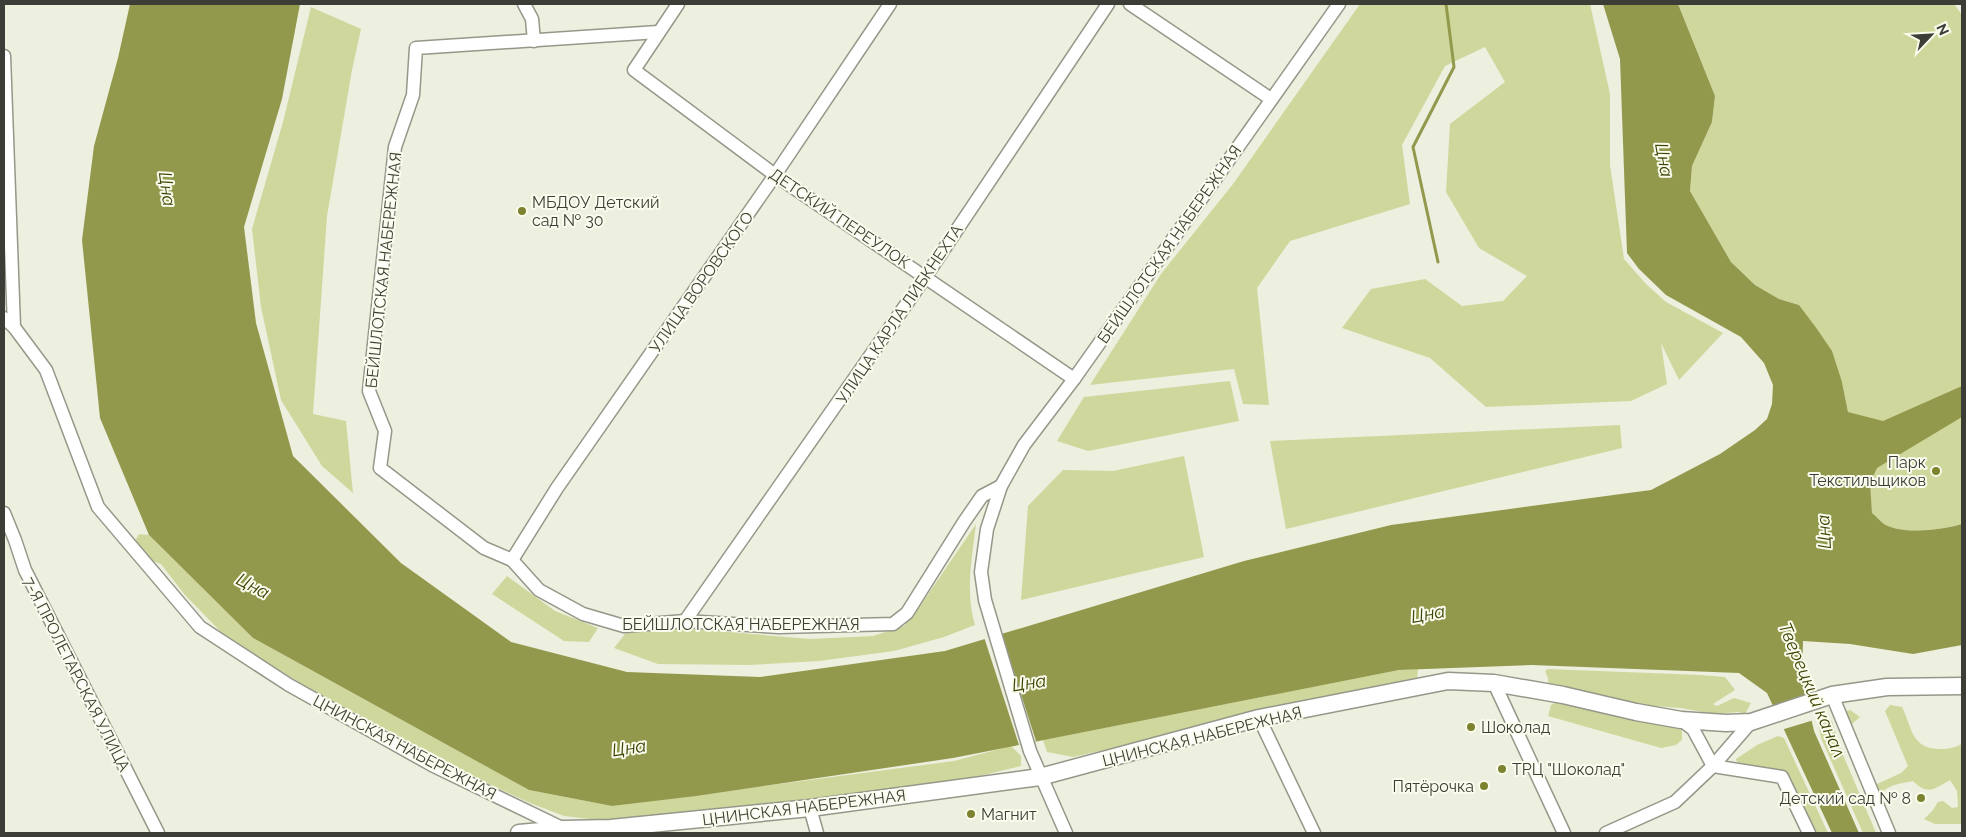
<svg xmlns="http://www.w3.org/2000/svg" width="1966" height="837" viewBox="0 0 1966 837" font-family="Raleway,sans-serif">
<rect width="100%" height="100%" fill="#edefdf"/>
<g fill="#d0d79d">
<path d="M 1360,4 L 1590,4 L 1610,94 L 1610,165 L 1624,259 L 1646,284 L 1666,302 L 1723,333 L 1679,380 L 1661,343 L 1667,384 L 1631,401 L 1486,407 L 1430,358 L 1342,328 L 1371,289 L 1425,279 L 1462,306 L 1503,301 L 1527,276 L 1479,248 L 1446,192 L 1450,124 L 1505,82 L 1485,47 L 1445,66 L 1402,145 L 1410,204 L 1290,241 L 1257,288 L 1269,405 L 1243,404 L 1234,369 L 1090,385 L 1161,274 L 1233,184 Z"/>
<path d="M 1678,4 L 1954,4 L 1962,15 L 1962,524 C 1942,530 1903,535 1884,524 C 1880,521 1876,516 1872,513 L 1868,467 L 1848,412 L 1842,382 L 1799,305 L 1779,299 L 1755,285 L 1731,262 L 1690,191 L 1692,166 L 1712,122 L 1715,96 Z"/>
<path d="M 311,7 L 361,29 L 352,70 L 327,216 L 313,414 L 346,421 L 353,493 L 322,466 L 281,400 L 261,307 L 252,229 L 283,122 Z"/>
<path d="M 1230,381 L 1239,421 L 1088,451 L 1057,441 L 1084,397 Z"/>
<path d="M 1620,425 L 1622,448 L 1286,529 L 1270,441 Z"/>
<path d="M 1184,456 L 1204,557 L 1021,600 L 1028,506 L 1063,470 L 1113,471 Z"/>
<path d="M 976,524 C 972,557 965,593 975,625 L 944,637 L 894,651 L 819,661 L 750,665 L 658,664 L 614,648 L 629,629 L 670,627 L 810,639 L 873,636 L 904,626 L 916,612 Z"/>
<path d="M 139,534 L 149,535 L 253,638 L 529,790 L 612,806 L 954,761 L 1011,746 L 1021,756 L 1021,766 L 946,784 L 787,803 L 725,807 L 702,813 L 607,821 L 564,816 L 530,803 L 489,784 L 308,688 L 265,661 L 220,631 L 185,595 L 161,564 L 153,561 L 135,541 Z"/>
<path d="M 507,576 L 555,611 L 598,628 L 589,642 L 564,641 L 492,594 Z"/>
<path d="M 1418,669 L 1417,679 L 1073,757 L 1047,752 L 1043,740 L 1399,670 Z"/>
<path d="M 1548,669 L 1701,675 L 1725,677 L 1735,690 L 1713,704 L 1717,706 L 1734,698 L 1751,703 L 1745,714 L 1739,712 L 1714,714 L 1681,708 L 1625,704 L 1548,685 L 1548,678 L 1545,671 Z"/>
<path d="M 1560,700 L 1677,727 L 1682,731 L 1682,740 L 1676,745 L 1661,748 L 1548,716 L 1551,705 Z"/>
<path d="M 1890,705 L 1902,707 C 1912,727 1911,749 1940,749 C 1949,749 1954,748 1962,744 L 1962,824 L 1935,824 L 1924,819 L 1933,810 L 1938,802 L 1943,801 L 1952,808 L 1958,807 L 1957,791 L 1950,780 C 1934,789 1928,796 1913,781 C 1903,783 1886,785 1880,795 L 1892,822 L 1889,825 L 1843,712 L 1850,710 L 1860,717 L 1851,725 L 1852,731 L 1873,781 L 1877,784 L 1901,773 L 1908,766 L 1885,711 Z"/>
<path d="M 1828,718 L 1832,721 L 1841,750 L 1876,833 L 1863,833 L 1821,738 L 1818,723 Z"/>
<path d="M 1778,736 L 1784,738 L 1828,833 L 1813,833 L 1786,777 L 1737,762 L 1736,759 L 1757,745 Z"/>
</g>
<path fill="#93994c" d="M 130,4 L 300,4 L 282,99 L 244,227 L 256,323 L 293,456 L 401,563 L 511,642 L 627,672 L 760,677 L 945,651 L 1244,561 L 1391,525 L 1651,490 L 1720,454 L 1755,430 L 1767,419 L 1772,404 L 1773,385 L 1764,363 L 1741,337 L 1666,295 L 1639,269 L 1627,253 L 1620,59 L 1603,4 L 1678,4 L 1715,96 L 1712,122 L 1692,166 L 1690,191 L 1731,262 L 1755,285 L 1779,299 L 1799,305 L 1817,329 L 1832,351 L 1842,382 L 1848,412 L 1883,421 L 1962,386 L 1962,417 L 1877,468 L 1870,483 L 1872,513 C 1876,516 1880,521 1884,524 C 1903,535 1942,530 1962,524 L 1962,645 L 1913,654 L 1850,644 L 1803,641 L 1802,679 L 1814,731 L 1859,833 L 1832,833 L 1767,693 L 1739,673 L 1532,665 L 1399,670 L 953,758 L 696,796 L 612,806 L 529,790 L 253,638 L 149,535 L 100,418 L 82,240 L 94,146 L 118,58 Z"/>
<g fill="#edefdf">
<path d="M 1001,632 L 1036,741 L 1019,745 L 984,637 Z"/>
<path d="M 1809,702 L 1814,720 L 1781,730 L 1773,713 Z"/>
</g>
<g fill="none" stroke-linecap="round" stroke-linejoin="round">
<path stroke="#93994c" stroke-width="3" d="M 1438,262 L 1413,147 L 1454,67 L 1446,4"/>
<defs>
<g id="minor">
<path d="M 524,4 L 532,19 L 534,41"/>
<path d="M 678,4 L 634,70 L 775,175 L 1074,379"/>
<path d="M 1130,4 L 1271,99"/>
<path d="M 658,32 L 416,48 L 413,95 L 395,147 L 369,391 L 385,431 L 380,468 L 484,548 L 512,560 L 539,590 L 583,614 L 624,626 L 685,621 L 779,627 L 893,624 L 907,613 L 964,522 L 982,496 L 1001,486"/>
<path d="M 4,56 L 14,327"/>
<path d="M 4,318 L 14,327 L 46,370 L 98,507 L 200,627 L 289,685 L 432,765 L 564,829"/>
<path d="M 4,513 L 15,540 L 25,570 L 158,833"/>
<path d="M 512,560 L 557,488 L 775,175 L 890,4"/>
<path d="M 685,621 L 926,276 L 1108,4"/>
<path d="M 1494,683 L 1564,833"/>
<path d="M 1832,695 L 1889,833"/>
<path d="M 1259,718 L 1314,833"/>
<path d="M 1681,720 L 1693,729 L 1713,766 L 1782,777 L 1809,833"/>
<path d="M 810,808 L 817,833"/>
<path d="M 1066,833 L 1030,751 L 985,600 L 981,572 L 987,529 L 1001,486 L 1024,445 L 1074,379 L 1339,4"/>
<path d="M 1606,833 L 1675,802 L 1713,766 L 1751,722"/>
</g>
<path id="major" d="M 519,833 L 564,829 L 611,828 L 810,808 L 1040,777 L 1259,718 L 1448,681 L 1494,683 L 1563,695 L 1636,712 L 1681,720 L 1726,723 L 1751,722 L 1832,695 L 1887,687 L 1962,686"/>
</defs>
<use href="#minor" stroke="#959789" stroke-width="15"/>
<use href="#major" stroke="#959789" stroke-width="19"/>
<use href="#minor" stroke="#fff" stroke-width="12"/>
<use href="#major" stroke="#fff" stroke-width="16"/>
</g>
<g fill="#7c822d" stroke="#fafced" stroke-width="2">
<circle cx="522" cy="211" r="5"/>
<circle cx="1936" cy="471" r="5"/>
<circle cx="1471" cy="727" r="5"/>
<circle cx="1502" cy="769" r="5"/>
<circle cx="1484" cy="786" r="5"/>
<circle cx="1921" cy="798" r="5"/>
<circle cx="971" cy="814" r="5"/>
</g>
<g text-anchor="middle" stroke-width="4" stroke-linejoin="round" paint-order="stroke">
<g font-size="16" fill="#3d3d37" stroke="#fafced" text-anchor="start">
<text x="532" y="208">МБДОУ Детский<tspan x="532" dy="18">сад № 30</tspan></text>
<text x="1926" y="468" text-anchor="end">Парк<tspan x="1926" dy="18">Текстильщиков</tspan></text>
<text x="1481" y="733">Шоколад</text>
<text x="1512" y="775">ТРЦ "Шоколад"</text>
<text x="1474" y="792" text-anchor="end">Пятёрочка</text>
<text x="1911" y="804" text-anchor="end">Детский сад № 8</text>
<text x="981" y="820">Магнит</text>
</g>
<g font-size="16" fill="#3d3d37" stroke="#fafced">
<text transform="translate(840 218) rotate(34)" y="6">ДЕТСКИЙ ПЕРЕУЛОК</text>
<text transform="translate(1169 244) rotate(-55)" y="6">БЕЙШЛОТСКАЯ НАБЕРЕЖНАЯ</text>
<text transform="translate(383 270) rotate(-84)" y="6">БЕЙШЛОТСКАЯ НАБЕРЕЖНАЯ</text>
<text transform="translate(701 282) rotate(-55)" y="6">УЛИЦА ВОРОВСКОГО</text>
<text transform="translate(899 314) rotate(-56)" y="6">УЛИЦА КАРЛА ЛИБКНЕХТА</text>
<text x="741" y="630">БЕЙШЛОТСКАЯ НАБЕРЕЖНАЯ</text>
<text transform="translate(77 674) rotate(63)" y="6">7-Я ПРОЛЕТАРСКАЯ УЛИЦА</text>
<text transform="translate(1202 736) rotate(-14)" y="6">ЦНИНСКАЯ НАБЕРЕЖНАЯ</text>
<text transform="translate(405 747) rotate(28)" y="6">ЦНИНСКАЯ НАБЕРЕЖНАЯ</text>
<text transform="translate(804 807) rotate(-7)" y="6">ЦНИНСКАЯ НАБЕРЕЖНАЯ</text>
</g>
<g font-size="18" font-style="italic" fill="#404305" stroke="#fafced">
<text transform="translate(1664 160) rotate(80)" y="6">Цна</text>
<text transform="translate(167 189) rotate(82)" y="6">Цна</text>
<text transform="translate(1824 532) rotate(-93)" y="6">Цна</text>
<text transform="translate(253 586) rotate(28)" y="6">Цна</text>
<text transform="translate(1428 614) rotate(-10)" y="6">Цна</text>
<text transform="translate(1029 683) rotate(-9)" y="6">Цна</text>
<text transform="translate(1812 690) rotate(67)" y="6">Тверецкий канал</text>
<text transform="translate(629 748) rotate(-9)" y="6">Цна</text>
</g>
</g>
<rect width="1966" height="837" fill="none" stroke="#3d3d37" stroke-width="10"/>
<g transform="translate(1931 35) rotate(65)" stroke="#fafced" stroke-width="4" paint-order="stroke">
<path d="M0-4L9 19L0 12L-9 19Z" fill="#3d3d37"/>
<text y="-8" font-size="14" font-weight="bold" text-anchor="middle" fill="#3d3d37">N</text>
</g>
</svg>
